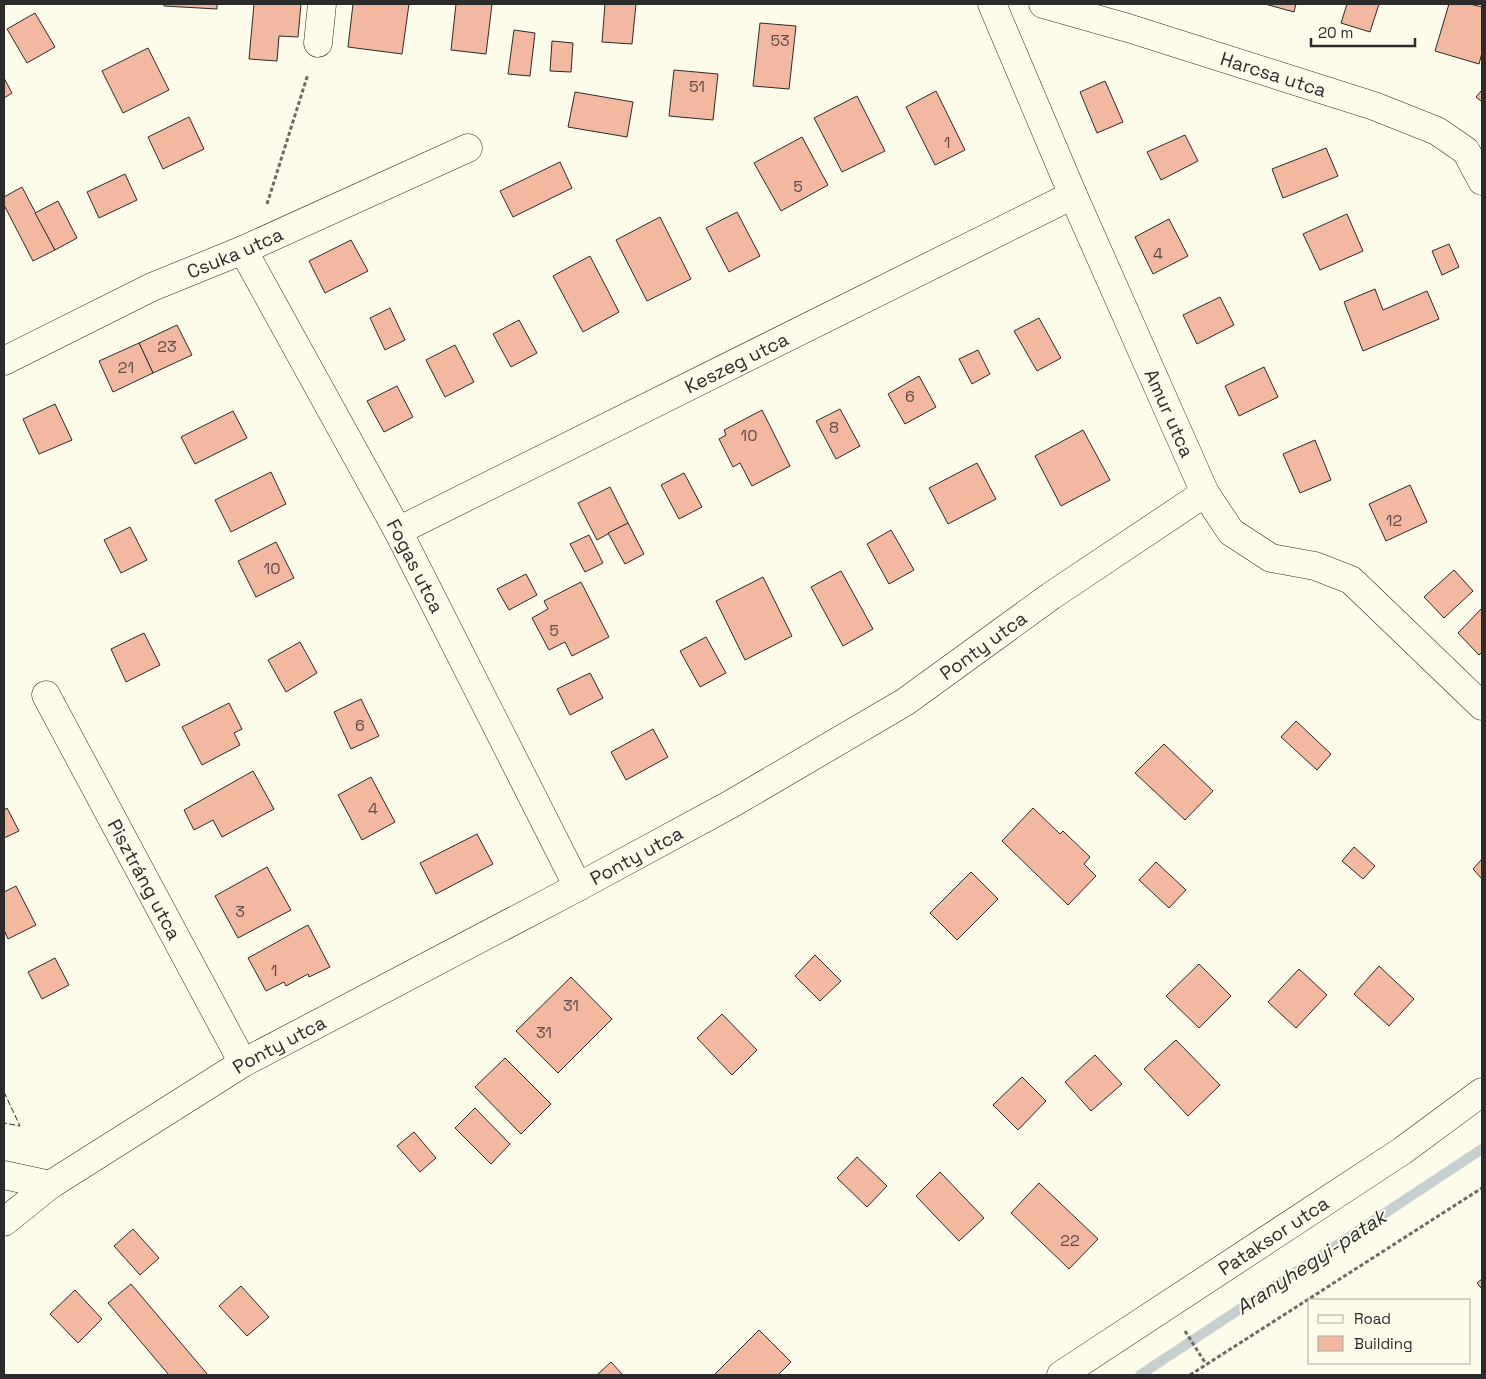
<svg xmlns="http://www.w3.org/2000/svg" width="1486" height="1379" viewBox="0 0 1486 1379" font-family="'Space Grotesk',sans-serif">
<rect width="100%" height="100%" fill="#fdfbea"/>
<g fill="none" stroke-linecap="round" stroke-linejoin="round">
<path stroke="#c7d0d0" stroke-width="10" d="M 1140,1375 L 1482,1149"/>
</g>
<g fill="#f2b8a0" stroke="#2b2b2b">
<path d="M 164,4 L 217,4 L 217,9 L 164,6 Z"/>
<path d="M 254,4 L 301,4 L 298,37 L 279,36 L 277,61 L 249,59 Z"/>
<path d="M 353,4 L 409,4 L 402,54 L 348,47 Z"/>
<path d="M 456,4 L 492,4 L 486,54 L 451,50 Z"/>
<path d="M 605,4 L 636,4 L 632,44 L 602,42 Z"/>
<path d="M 1265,4 L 1296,4 L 1294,12 Z"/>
<path d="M 1347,4 L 1379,4 L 1370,32 L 1341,23 Z"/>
<path d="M 1449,4 L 1470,4 L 1482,7 L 1482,53 L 1479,64 L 1435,51 Z"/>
<path d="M 35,13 L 55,47 L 27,63 L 7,29 Z"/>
<path d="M 760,23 L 796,26 L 789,89 L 753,86 Z"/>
<path d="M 514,30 L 535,33 L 530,76 L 508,74 Z"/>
<path d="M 552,41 L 573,43 L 571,72 L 550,71 Z"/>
<path d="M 148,48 L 169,90 L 123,113 L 102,71 Z"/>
<path d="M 674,70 L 718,74 L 713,120 L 669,116 Z"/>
<path d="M 4,78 L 12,93 L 4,98 Z"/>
<path d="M 1105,81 L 1123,122 L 1097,133 L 1080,92 Z"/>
<path d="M 1482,90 L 1482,102 L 1476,97 Z"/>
<path d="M 936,91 L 965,150 L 935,165 L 906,107 Z"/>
<path d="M 575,92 L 633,102 L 627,137 L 568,127 Z"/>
<path d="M 857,96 L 885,151 L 842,172 L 814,118 Z"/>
<path d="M 189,117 L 204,149 L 163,169 L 148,137 Z"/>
<path d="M 1185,135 L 1198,161 L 1161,180 L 1147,152 Z"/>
<path d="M 802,137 L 828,185 L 781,211 L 754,163 Z"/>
<path d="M 1326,148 L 1338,176 L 1283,198 L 1272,169 Z"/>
<path d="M 560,162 L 572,188 L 513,217 L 500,191 Z"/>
<path d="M 125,174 L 137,200 L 99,218 L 87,192 Z"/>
<path d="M 22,187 L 55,250 L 33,261 L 4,205 L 4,197 Z"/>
<path d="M 58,201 L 77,238 L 55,250 L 35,213 Z"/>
<path d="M 737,212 L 760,256 L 729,272 L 706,228 Z"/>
<path d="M 1347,214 L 1363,251 L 1320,270 L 1303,234 Z"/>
<path d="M 660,217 L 691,279 L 647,301 L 616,240 Z"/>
<path d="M 1169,219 L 1188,256 L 1153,274 L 1135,237 Z"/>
<path d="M 351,240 L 368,271 L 325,293 L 309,261 Z"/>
<path d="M 1449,244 L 1459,267 L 1442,275 L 1432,251 Z"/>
<path d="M 590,256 L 619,312 L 583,332 L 553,276 Z"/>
<path d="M 1375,289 L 1383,310 L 1427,291 L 1439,319 L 1363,351 L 1344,302 Z"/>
<path d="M 1220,297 L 1234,325 L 1197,344 L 1183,315 Z"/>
<path d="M 390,308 L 405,340 L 385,350 L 370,318 Z"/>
<path d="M 1039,318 L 1061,358 L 1037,371 L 1014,331 Z"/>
<path d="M 519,320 L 537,353 L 511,367 L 493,334 Z"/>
<path d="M 177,325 L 192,355 L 153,373 L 139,343 Z"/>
<path d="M 139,343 L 153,373 L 113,392 L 99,361 Z"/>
<path d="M 455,345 L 474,382 L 445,397 L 426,360 Z"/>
<path d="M 978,350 L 990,374 L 972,384 L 959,359 Z"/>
<path d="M 1264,367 L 1278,397 L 1239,416 L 1225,386 Z"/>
<path d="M 919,376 L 936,407 L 905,424 L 888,394 Z"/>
<path d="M 397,386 L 413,417 L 384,432 L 367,401 Z"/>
<path d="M 55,404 L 72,440 L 39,454 L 23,419 Z"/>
<path d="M 840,409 L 860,446 L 836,459 L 816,421 Z"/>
<path d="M 762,410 L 790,466 L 752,486 L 740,463 L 733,467 L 719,439 L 726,435 L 724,430 Z"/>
<path d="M 233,411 L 247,438 L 195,464 L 181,437 Z"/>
<path d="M 1083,430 L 1110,480 L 1061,506 L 1035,456 Z"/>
<path d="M 1315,440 L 1331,480 L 1300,493 L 1283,454 Z"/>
<path d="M 977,463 L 996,499 L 948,524 L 929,488 Z"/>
<path d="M 271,472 L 286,504 L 231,532 L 215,500 Z"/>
<path d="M 684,473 L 702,507 L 679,519 L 661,485 Z"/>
<path d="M 1410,485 L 1427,522 L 1386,541 L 1369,504 Z"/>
<path d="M 610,487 L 628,523 L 597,540 L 578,503 Z"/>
<path d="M 628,523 L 644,554 L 625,564 L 608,533 Z"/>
<path d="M 130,527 L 147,560 L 121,573 L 104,540 Z"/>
<path d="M 891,530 L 914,570 L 889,584 L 867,544 Z"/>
<path d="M 589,535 L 603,563 L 585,572 L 570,544 Z"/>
<path d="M 276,542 L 294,578 L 256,597 L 238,561 Z"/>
<path d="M 1454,570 L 1473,591 L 1444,618 L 1424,597 Z"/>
<path d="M 841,571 L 873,629 L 843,646 L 811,587 Z"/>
<path d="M 526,574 L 537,595 L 509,610 L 497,589 Z"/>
<path d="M 763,577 L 792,636 L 745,660 L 716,601 Z"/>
<path d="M 581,582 L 609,637 L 572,656 L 565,642 L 549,650 L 532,618 L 548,609 L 544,601 Z"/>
<path d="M 1482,608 L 1482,652 L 1479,655 L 1458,633 Z"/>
<path d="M 144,633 L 160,665 L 126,682 L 111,649 Z"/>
<path d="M 706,637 L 726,673 L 700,687 L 680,651 Z"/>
<path d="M 300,642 L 317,673 L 286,692 L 268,660 Z"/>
<path d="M 590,673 L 603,698 L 570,715 L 557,689 Z"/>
<path d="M 361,699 L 379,736 L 351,749 L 334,712 Z"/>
<path d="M 229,703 L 242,729 L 234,733 L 240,745 L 202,765 L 182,727 Z"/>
<path d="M 1296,721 L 1331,754 L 1317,770 L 1281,737 Z"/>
<path d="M 653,729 L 668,757 L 626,780 L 611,752 Z"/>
<path d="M 1164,744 L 1213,791 L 1185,820 L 1135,773 Z"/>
<path d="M 253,771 L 274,809 L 222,837 L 213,820 L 194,830 L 184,810 Z"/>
<path d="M 371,777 L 395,822 L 362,840 L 338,795 Z"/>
<path d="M 7,808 L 19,831 L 4,838 L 4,810 Z"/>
<path d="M 1033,808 L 1060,834 L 1063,831 L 1090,857 L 1084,864 L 1096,876 L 1068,905 L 1002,841 Z"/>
<path d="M 477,834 L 493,864 L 436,894 L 420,863 Z"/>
<path d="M 1354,847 L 1375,866 L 1363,879 L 1342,861 Z"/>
<path d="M 1482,859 L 1482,879 L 1473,869 Z"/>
<path d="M 1156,862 L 1186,890 L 1169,908 L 1139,880 Z"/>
<path d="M 267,867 L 291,910 L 238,938 L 215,896 Z"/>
<path d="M 971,872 L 998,899 L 957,940 L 930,913 Z"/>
<path d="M 16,886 L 36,925 L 8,939 L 4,930 L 4,892 Z"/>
<path d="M 308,925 L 330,967 L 309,977 L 308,974 L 286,986 L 284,982 L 266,991 L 248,958 Z"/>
<path d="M 815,955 L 841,981 L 820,1001 L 795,976 Z"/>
<path d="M 55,958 L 69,985 L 42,999 L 28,972 Z"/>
<path d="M 1199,964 L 1231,996 L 1199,1028 L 1166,996 Z"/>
<path d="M 1379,966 L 1414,999 L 1389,1026 L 1354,994 Z"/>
<path d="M 1299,969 L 1327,995 L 1296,1028 L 1268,1002 Z"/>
<path d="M 571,977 L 612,1019 L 558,1073 L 516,1031 Z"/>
<path d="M 722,1014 L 757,1050 L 732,1075 L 697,1038 Z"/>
<path d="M 1176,1040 L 1220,1085 L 1188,1116 L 1144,1069 Z"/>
<path d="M 1095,1055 L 1122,1084 L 1091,1111 L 1065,1082 Z"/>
<path d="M 505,1058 L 551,1104 L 521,1134 L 475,1087 Z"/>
<path d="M 1022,1077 L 1046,1101 L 1018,1130 L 993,1105 Z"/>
<path d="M 475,1108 L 510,1144 L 491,1164 L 455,1128 Z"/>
<path d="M 414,1132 L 436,1158 L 420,1172 L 397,1146 Z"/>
<path d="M 857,1157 L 887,1186 L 867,1207 L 837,1178 Z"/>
<path d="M 940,1172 L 984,1218 L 959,1241 L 916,1196 Z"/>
<path d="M 1039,1183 L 1098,1239 L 1069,1269 L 1011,1213 Z"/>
<path d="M 133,1229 L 159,1258 L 140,1275 L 114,1246 Z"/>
<path d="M 1482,1279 L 1482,1289 L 1477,1283 Z"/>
<path d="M 131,1284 L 208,1375 L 169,1375 L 108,1303 Z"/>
<path d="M 241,1286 L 269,1317 L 247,1336 L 219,1306 Z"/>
<path d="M 75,1290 L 102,1319 L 78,1343 L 50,1314 Z"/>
<path d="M 759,1330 L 791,1362 L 778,1375 L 714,1375 Z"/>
<path d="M 611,1362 L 623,1375 L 597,1375 Z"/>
</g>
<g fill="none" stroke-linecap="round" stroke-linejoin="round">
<defs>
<g id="street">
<path id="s1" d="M 992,4 L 1073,195 L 1205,493 L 1231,532 L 1271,558 L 1315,566 L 1351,580 L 1482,706"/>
<path id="s2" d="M 1043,4 L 1128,28 L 1374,106 L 1437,131 L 1466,151 L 1482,181"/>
<path d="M 318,43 L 322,4"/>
<path id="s3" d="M 243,250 L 398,531 L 578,887"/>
<path id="s4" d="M 4,361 L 152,287 L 243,250 L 468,148"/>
<path id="s5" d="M 398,531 L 1073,195"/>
<path id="s6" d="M 46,695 L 243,1063"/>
<path d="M 4,1175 L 50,1185"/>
<path id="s7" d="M 4,1222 L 50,1185 L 243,1063 L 578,887 L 731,804 L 905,702 L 1051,596 L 1205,493"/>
<path id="s8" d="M 1061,1375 L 1402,1151 L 1482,1092"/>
</g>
</defs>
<use href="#street" stroke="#2b2b2b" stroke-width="29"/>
<g stroke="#6a6964" stroke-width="3" stroke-dasharray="4 2.5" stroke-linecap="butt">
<path d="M 267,204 L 308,74"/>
<path d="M 1185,1331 L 1206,1364"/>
<path d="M 1190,1375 L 1482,1188"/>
</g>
<use href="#street" stroke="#fdfbea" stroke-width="28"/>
<path stroke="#2b2b2b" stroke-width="1" stroke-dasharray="6 2.5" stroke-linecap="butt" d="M 4,1092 L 20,1126 L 4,1123"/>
</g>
<g text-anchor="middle" stroke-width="4" stroke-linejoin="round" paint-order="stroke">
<g font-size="16" fill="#5d4e48">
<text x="780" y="46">53</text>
<text x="697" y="92">51</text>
<text x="947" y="148">1</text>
<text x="798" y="192">5</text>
<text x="1158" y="259">4</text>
<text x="167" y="352">23</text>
<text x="126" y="373">21</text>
<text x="910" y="402">6</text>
<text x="834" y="433">8</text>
<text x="749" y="441">10</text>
<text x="1394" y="526">12</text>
<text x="272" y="574">10</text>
<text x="554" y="636">5</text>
<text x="360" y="731">6</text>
<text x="373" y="814">4</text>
<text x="240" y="917">3</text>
<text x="274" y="976">1</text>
<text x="571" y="1011">31</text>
<text x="544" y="1038">31</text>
<text x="1070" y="1246">22</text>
</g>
<g font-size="19" fill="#2b2b2b" stroke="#fdfbea">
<text dy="7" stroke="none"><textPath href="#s2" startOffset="241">Harcsa utca</textPath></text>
<text dy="7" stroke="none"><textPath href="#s4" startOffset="255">Csuka utca</textPath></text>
<text dy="7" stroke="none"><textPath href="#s5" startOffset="378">Keszeg utca</textPath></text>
<text dy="7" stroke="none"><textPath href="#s1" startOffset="446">Amur utca</textPath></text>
<text dy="7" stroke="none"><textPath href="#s3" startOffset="360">Fogas utca</textPath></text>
<text dy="7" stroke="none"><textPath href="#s7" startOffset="1138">Ponty utca</textPath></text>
<text dy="7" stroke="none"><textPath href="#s7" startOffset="732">Ponty utca</textPath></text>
<text dy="7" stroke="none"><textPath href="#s6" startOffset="209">Pisztráng utca</textPath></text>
<text dy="7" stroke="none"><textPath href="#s7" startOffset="328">Ponty utca</textPath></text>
<text dy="7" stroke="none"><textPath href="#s8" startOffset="254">Pataksor utca</textPath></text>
</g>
<g font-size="20" font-style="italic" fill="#2b2b2b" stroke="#fdfbea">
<text transform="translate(1311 1262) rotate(-33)" y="7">Aranyhegyi-patak</text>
</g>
</g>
<rect width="1486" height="1379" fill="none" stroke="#2b2b2b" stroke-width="10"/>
<rect x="1308" y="1299" width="162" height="65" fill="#fdfbea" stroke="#a9a89e"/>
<rect x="1318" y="1315" width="25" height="8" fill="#fdfbea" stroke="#a9a89e"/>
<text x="1354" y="1324" font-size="15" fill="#2b2b2b">Road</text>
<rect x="1318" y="1336" width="25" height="15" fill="#f2b8a0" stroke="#a9a89e"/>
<text x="1354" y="1349" font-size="15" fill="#2b2b2b">Building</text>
<path d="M1311 38v8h104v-8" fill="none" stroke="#2b2b2b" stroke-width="2.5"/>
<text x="1318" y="38" font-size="15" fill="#2b2b2b" stroke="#fdfbea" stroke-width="4" paint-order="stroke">20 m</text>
</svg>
